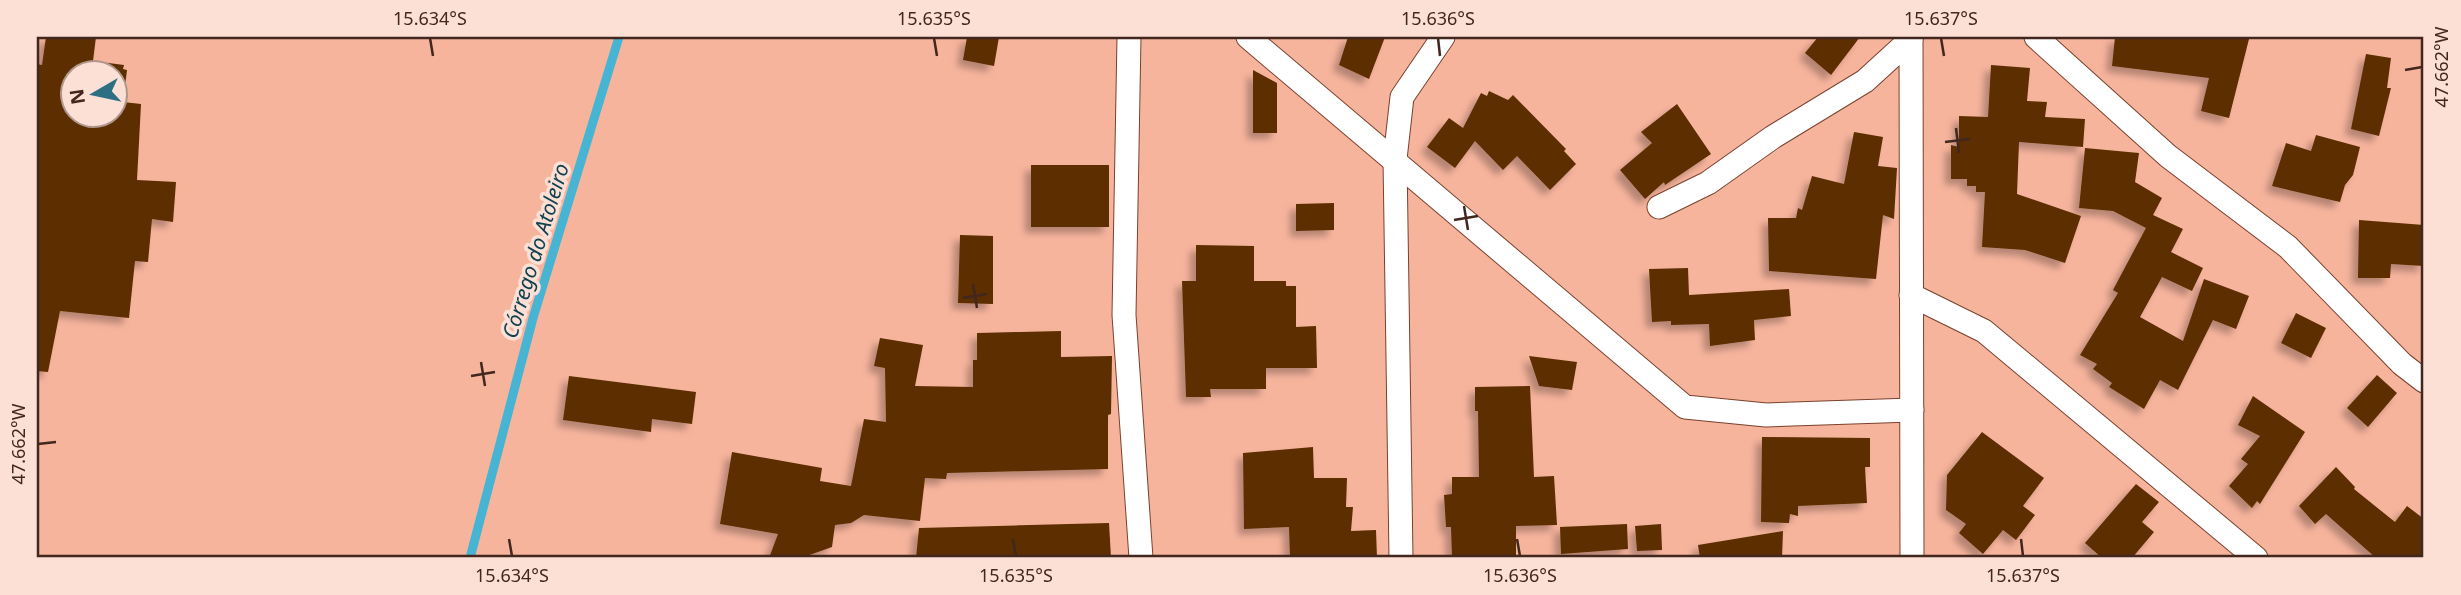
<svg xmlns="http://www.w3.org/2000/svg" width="2461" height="595" viewBox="0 0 2461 595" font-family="'Noto Sans',sans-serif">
<defs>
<filter id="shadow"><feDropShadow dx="-6" dy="6" stdDeviation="3.5" flood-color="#0004"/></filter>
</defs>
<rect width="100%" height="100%" fill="#f7b49d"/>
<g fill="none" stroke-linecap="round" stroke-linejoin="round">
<path stroke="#46b4d2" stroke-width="9" d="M 470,558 L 533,318 L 619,37"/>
</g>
<g fill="#5b2e00" fill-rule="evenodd" filter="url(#shadow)">
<path d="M 46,37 L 96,37 L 93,61 L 124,65 L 123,69 L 127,70 L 123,102 L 141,104 L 137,180 L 176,182 L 173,222 L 152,219 L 148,262 L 135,261 L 129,318 L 60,311 L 48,372 L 37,371 L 37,64 L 42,65 ZM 74,74 L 116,74 L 116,116 L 74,116 Z"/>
<path d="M 967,37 L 999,37 L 994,66 L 963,60 Z"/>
<path d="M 1348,37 L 1385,37 L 1369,79 L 1339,65 Z"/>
<path d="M 1818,37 L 1860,37 L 1831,75 L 1805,53 Z"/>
<path d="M 2115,37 L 2228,37 L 2249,39 L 2229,118 L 2201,111 L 2209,78 L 2112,66 Z"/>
<path d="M 2366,54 L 2391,58 L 2387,88 L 2391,88 L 2379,136 L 2351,129 Z"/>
<path d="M 1991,65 L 2030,68 L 2027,101 L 2047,102 L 2045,117 L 2085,119 L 2083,147 L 2019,142 L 2017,194 L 2081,216 L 2065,263 L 2025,250 L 1982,247 L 1985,192 L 1976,192 L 1976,186 L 1967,186 L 1967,179 L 1951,179 L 1951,145 L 1959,147 L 1959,116 L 1988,117 Z"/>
<path d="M 1253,70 L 1277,83 L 1277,133 L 1253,133 Z"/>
<path d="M 1489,91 L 1508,100 L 1513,95 L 1566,149 L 1564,151 L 1576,164 L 1550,190 L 1517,156 L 1503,170 L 1475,141 L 1455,168 L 1427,147 L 1449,118 L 1463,128 L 1481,93 L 1487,96 Z"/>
<path d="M 1677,104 L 1711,154 L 1665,185 L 1664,182 L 1645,199 L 1620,170 L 1652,143 L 1641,132 Z"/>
<path d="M 1854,132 L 1883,137 L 1878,166 L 1897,168 L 1894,219 L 1883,215 L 1876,279 L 1769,271 L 1768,218 L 1796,218 L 1798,208 L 1802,210 L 1812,176 L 1844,184 Z"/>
<path d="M 2316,135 L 2360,147 L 2353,175 L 2345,185 L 2340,202 L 2272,186 L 2286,143 L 2311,151 Z"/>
<path d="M 2085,148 L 2139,153 L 2135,182 L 2162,198 L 2153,215 L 2183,229 L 2171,252 L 2203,268 L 2192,291 L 2162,277 L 2140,317 L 2183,341 L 2204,279 L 2249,296 L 2236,329 L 2213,320 L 2178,390 L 2160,380 L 2144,409 L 2109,387 L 2112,383 L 2093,369 L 2097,364 L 2080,355 L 2118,293 L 2113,290 L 2147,226 L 2146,228 L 2113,211 L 2079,208 Z"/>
<rect x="1031" y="165" width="78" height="62"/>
<path d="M 1334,203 L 1334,230 L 1296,231 L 1296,204 Z"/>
<path d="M 2359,220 L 2424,225 L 2424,266 L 2391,264 L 2390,278 L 2358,278 Z"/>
<path d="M 960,235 L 993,236 L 993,304 L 958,303 Z"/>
<path d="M 1196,245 L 1254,246 L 1254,281 L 1286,281 L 1286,286 L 1296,286 L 1296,327 L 1316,326 L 1317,368 L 1266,368 L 1266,389 L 1210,389 L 1211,397 L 1186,397 L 1182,281 L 1196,281 Z"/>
<path d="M 1688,268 L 1689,295 L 1789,289 L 1791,316 L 1754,320 L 1755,340 L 1710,346 L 1709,324 L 1671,325 L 1671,321 L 1652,322 L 1649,269 Z"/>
<path d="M 2296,313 L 2326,328 L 2311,358 L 2281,343 Z"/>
<path d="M 1061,331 L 1061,357 L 1112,356 L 1111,414 L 1108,415 L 1108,469 L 947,473 L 946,479 L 925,478 L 920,521 L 864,515 L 851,523 L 835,525 L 832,547 L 801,558 L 769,558 L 778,534 L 720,524 L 732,452 L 822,468 L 820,481 L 851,486 L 864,419 L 886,422 L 885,368 L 874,366 L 880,338 L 923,345 L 915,386 L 973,387 L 973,360 L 977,360 L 977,333 Z"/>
<path d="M 1529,356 L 1577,362 L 1572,390 L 1539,386 Z"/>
<path d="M 2377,375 L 2397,393 L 2368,427 L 2347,408 Z"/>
<path d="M 569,376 L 696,392 L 692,424 L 652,419 L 651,432 L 563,420 Z"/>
<path d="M 1530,386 L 1534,477 L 1554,476 L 1557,525 L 1516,526 L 1516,558 L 1452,558 L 1451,527 L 1446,527 L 1444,495 L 1452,494 L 1452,477 L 1479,477 L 1478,411 L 1475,411 L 1475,387 Z"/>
<path d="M 2253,396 L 2305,432 L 2260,504 L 2257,501 L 2252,508 L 2229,486 L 2248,464 L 2241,459 L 2260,436 L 2238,425 Z"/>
<path d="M 1982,432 L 2044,478 L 2023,506 L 2035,515 L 2016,540 L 2003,530 L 1983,554 L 1959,533 L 1966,524 L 1946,510 L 1947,475 Z"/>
<path d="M 1762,437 L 1870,438 L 1870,467 L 1865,467 L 1867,503 L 1798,506 L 1798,516 L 1790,514 L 1789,523 L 1761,522 Z"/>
<path d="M 1313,447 L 1314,478 L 1347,478 L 1346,507 L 1353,507 L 1351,531 L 1376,530 L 1377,558 L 1290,557 L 1289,527 L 1244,529 L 1243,453 Z"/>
<path d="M 2336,467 L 2355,487 L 2354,489 L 2395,522 L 2407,506 L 2424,519 L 2424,558 L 2376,558 L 2326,514 L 2315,524 L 2299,506 Z"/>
<path d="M 2136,484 L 2159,502 L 2142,522 L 2154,532 L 2132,558 L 2102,558 L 2085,543 Z"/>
<path d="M 1109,523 L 1111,558 L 916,558 L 919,528 Z"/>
<path d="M 1627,524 L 1628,549 L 1561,554 L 1560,527 Z"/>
<path d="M 1661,524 L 1662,550 L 1637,551 L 1635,526 Z"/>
<path d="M 1783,531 L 1782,558 L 1700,558 L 1698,545 Z"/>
</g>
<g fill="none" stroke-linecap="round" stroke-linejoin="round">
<defs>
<g id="street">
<path d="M 1129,37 L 1124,315 L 1141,558"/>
<path d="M 1248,37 L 1685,407 L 1766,415 L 1912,410"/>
<path d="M 1911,37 L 1912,558"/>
<path d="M 2036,37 L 2168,156 L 2288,247 L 2402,364 L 2424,381"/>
<path d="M 1659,207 L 1708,183 L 1773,137 L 1865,81 L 1911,39"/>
<path d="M 1911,295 L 1984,331 L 2256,558"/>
<path d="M 1401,558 L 1395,159 L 1402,97 L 1443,37"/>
</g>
</defs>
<use href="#street" stroke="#7a412d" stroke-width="25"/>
<use href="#street" stroke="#fff" stroke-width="23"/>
</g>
<path fill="none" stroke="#41271e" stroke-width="2.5" d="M 430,38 L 433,56M 934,38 L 937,56M 1438,38 L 1440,56M 1941,38 L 1944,56M 2405,70 L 2422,67M 1956,128 L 1959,153M 1945,142 L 1970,139M 1464,206 L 1468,230M 1454,220 L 1478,216M 973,284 L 977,308M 963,298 L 987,294M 481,362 L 485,386M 471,376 L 495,372M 38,444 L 56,442M 509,539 L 512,556M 1013,539 L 1016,556M 1517,539 L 1520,556M 2021,539 L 2023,556"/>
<g text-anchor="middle" stroke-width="7" stroke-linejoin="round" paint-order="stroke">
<g font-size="21" font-style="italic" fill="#10414e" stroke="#fce0d6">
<text transform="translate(536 251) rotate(-73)" y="7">Córrego do Atoleiro</text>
</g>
</g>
<rect width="2461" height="595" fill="none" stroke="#fce0d6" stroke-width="77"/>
<g transform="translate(94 94) rotate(261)"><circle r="33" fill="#fce0d6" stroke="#b1968c" stroke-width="2"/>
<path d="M0-5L12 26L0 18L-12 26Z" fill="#2e7083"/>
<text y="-10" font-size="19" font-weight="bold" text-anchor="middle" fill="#41271e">N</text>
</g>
<rect x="38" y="38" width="2384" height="518" fill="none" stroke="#41271e" stroke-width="2.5"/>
<g font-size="18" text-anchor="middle" fill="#41271e">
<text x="430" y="25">15.634°S</text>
<text x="934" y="25">15.635°S</text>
<text x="1438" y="25">15.636°S</text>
<text x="1941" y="25">15.637°S</text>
<text transform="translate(2442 67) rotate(-90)" y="6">47.662°W</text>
<text transform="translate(19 444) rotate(-90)" y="6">47.662°W</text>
<text x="512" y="582">15.634°S</text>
<text x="1016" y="582">15.635°S</text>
<text x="1520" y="582">15.636°S</text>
<text x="2023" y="582">15.637°S</text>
</g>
</svg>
